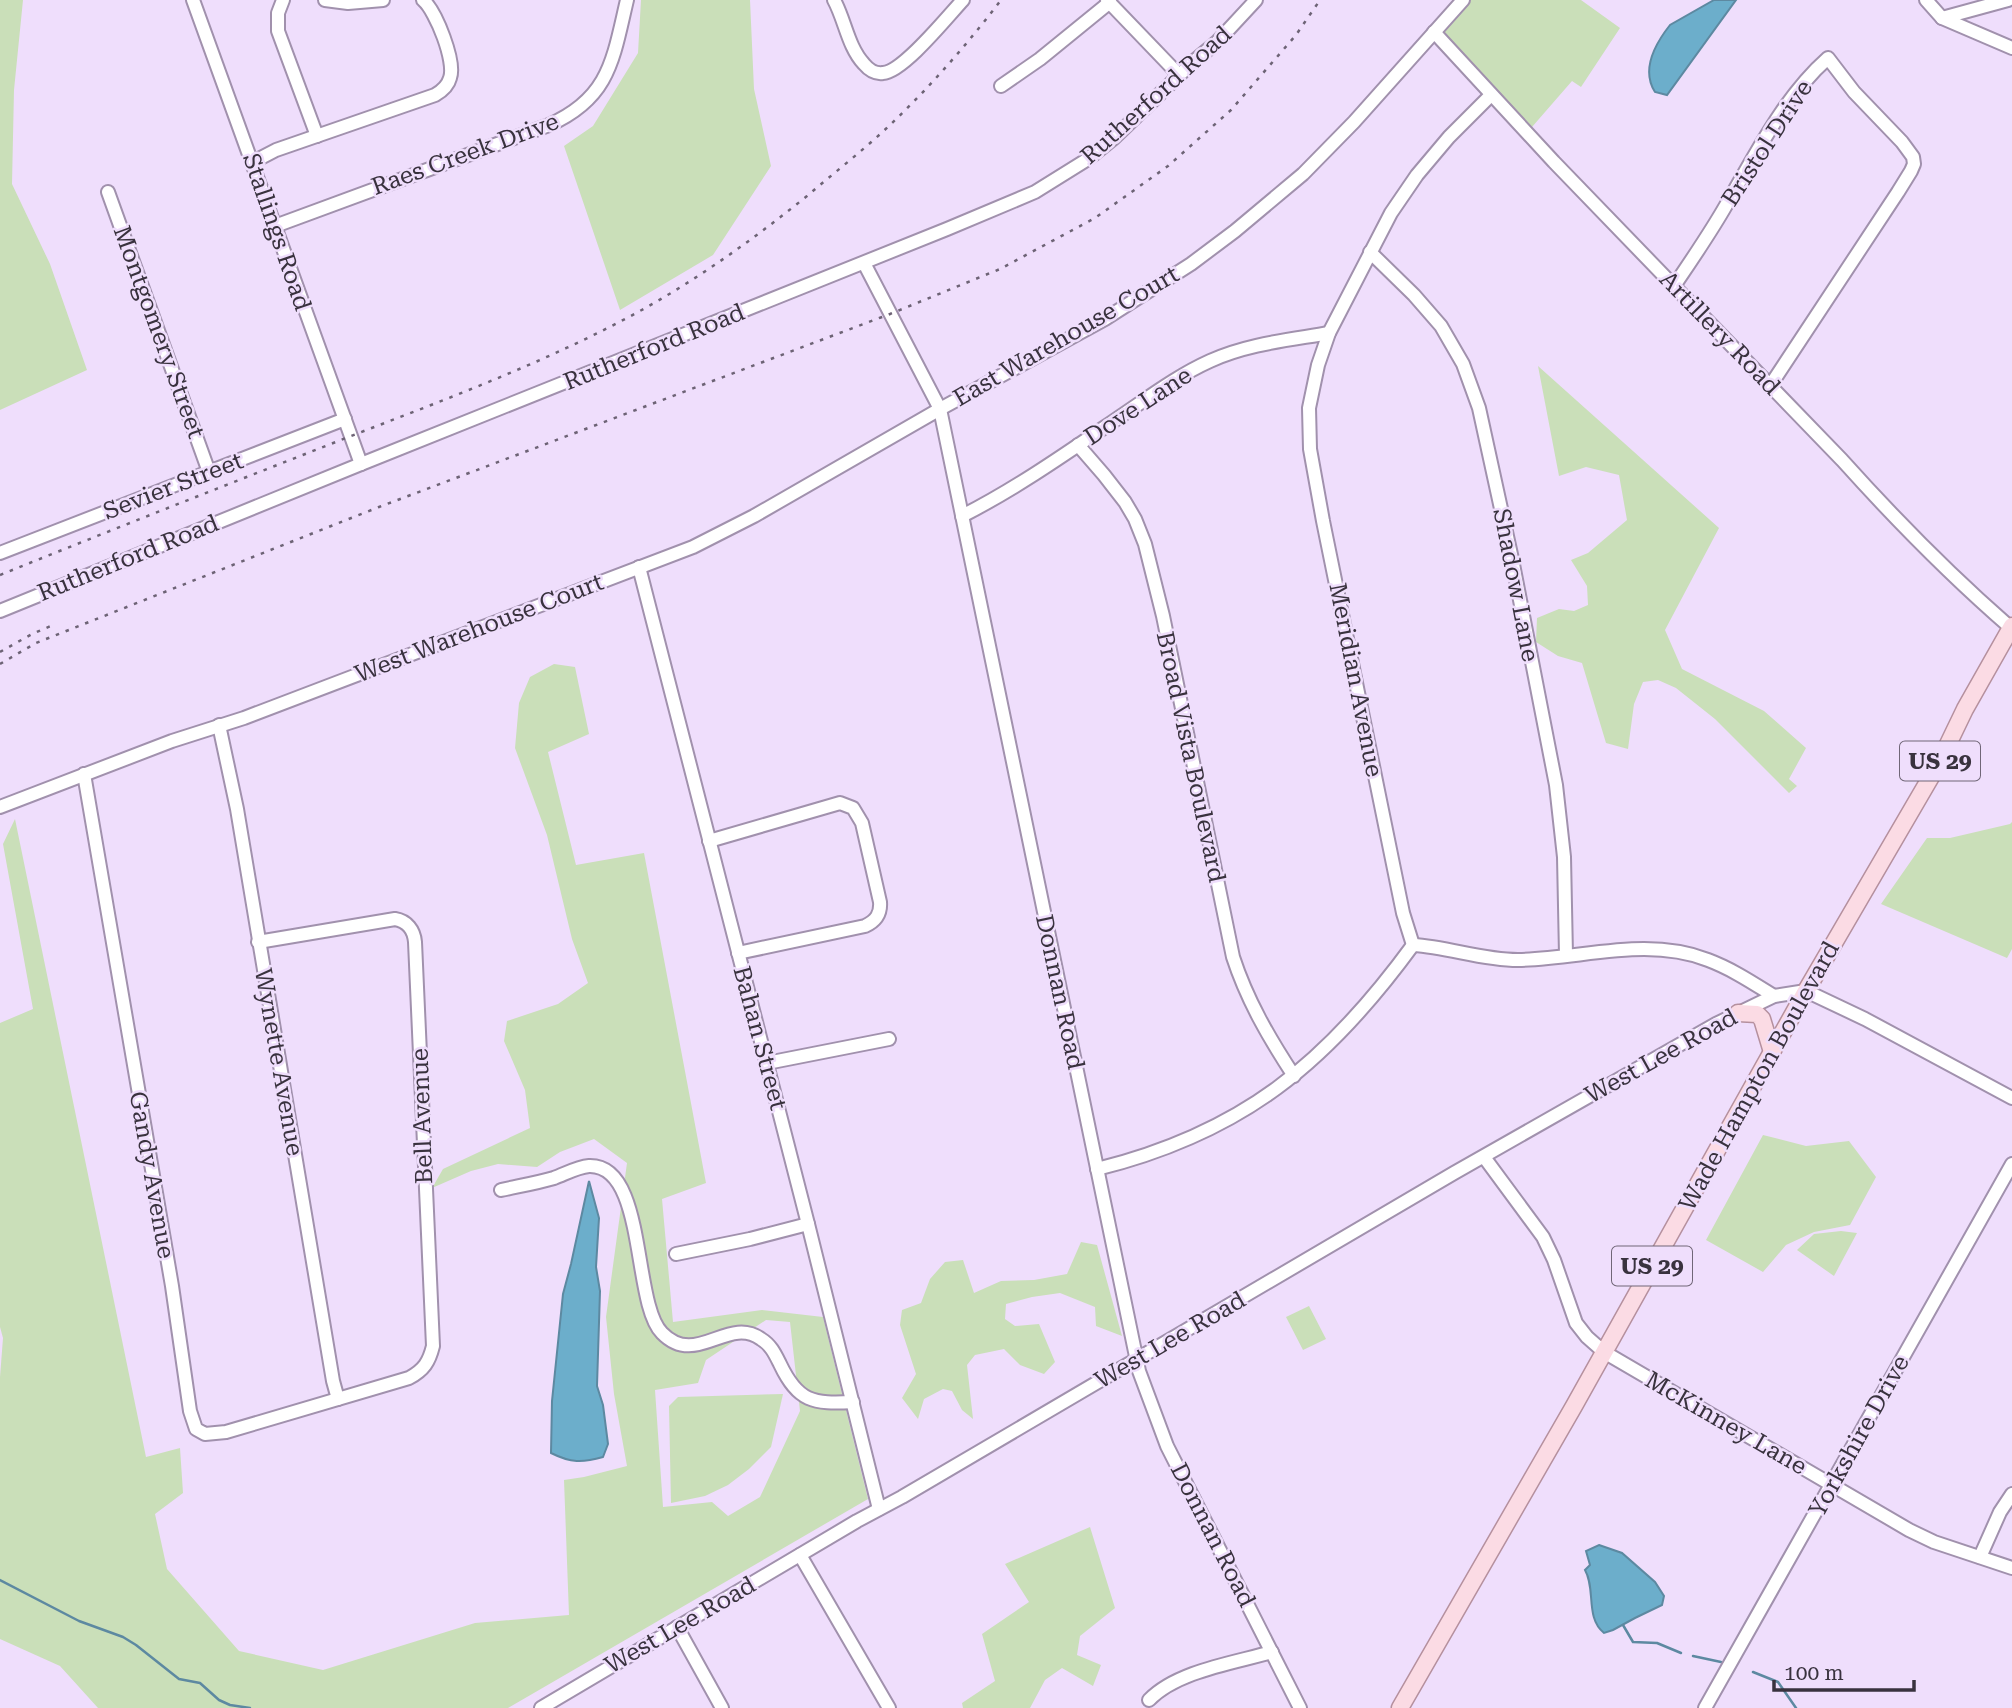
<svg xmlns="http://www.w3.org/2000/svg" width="2012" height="1708" viewBox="0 0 2012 1708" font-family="'Roboto Serif',serif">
<rect width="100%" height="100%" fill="#efdefc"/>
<g fill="#cadfb9" fill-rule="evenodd">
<path d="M 0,0 L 23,0 L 14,90 L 12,184 L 50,264 L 87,370 L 0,410 Z"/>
<path d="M 641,0 L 750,0 L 754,89 L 771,166 L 713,255 L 620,310 L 564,146 L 593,126 L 638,53 Z"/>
<path d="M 1468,0 L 1581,0 L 1620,28 L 1581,87 L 1572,81 L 1532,127 L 1437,42 L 1455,14 Z"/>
<path d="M 1538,366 L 1719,528 L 1665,630 L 1682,669 L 1764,711 L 1806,748 L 1789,779 L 1797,786 L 1789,793 L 1715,719 L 1676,688 L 1658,680 L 1643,682 L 1634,704 L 1628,749 L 1606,743 L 1582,663 L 1558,656 L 1536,642 L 1537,618 L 1559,609 L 1574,611 L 1588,605 L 1587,586 L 1571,560 L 1588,553 L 1627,520 L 1619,475 L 1586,467 L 1559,476 Z"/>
<path d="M 554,664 L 575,667 L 589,734 L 548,752 L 576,865 L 644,853 L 706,1183 L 662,1199 L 673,1322 L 762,1310 L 823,1317 L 868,1499 L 508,1708 L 98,1708 L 60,1666 L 0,1639 L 0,1377 L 3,1338 L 0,1327 L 0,1023 L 33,1009 L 3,844 L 15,819 L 146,1457 L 180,1448 L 183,1493 L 155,1514 L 167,1569 L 239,1651 L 323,1670 L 475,1623 L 569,1615 L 564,1480 L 584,1477 L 627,1466 L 614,1394 L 606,1317 L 627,1163 L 594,1139 L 560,1152 L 537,1167 L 498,1164 L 471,1171 L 432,1188 L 443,1169 L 530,1128 L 525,1090 L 504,1041 L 507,1021 L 558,1004 L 588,983 L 572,939 L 547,835 L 515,748 L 519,703 L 530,677 ZM 766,1320 L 790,1322 L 800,1411 L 760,1497 L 728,1516 L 712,1502 L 663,1507 L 655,1390 L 698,1383 L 706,1360 Z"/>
<path d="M 2012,822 L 2012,949 L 2007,958 L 1881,904 L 1927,838 L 1950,838 L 2010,824 Z"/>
<path d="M 1763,1135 L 1806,1146 L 1849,1141 L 1876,1177 L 1850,1225 L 1814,1232 L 1786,1245 L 1763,1272 L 1706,1240 Z"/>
<path d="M 1841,1231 L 1857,1233 L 1834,1276 L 1797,1250 L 1814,1234 Z"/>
<path d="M 1081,1242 L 1097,1245 L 1122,1336 L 1096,1326 L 1095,1307 L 1060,1293 L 1032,1297 L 1006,1304 L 1005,1319 L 1015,1326 L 1039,1324 L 1055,1362 L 1044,1374 L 1020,1365 L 1004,1349 L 975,1355 L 967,1365 L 973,1419 L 962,1410 L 952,1391 L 943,1389 L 924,1399 L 918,1419 L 902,1398 L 916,1374 L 900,1325 L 902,1310 L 921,1303 L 930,1279 L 945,1262 L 963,1260 L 974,1293 L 1001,1281 L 1034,1280 L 1067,1274 Z"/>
<path d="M 1309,1306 L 1326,1339 L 1303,1350 L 1286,1317 Z"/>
<path d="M 783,1394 L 771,1447 L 749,1469 L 728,1485 L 705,1496 L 671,1503 L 669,1406 L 678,1397 Z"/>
<path d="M 1090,1527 L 1115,1608 L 1080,1636 L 1077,1655 L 1101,1665 L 1093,1686 L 1062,1668 L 1045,1680 L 1030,1708 L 963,1708 L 962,1703 L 995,1681 L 982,1634 L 1029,1602 L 1005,1564 Z"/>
</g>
<g fill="#6caecb" stroke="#5d89a1" stroke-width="2">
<path d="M 1714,0 L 1736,0 L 1667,95 L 1655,92 C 1641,70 1655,44 1670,25 Z"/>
<path d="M 589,1181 L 599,1218 L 596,1267 L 600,1291 L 597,1386 L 603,1405 L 608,1444 L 603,1457 C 582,1463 571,1463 551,1453 L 552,1401 L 563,1294 L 571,1264 Z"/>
<path d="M 1599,1545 L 1622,1553 L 1655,1582 L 1664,1596 L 1662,1605 L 1635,1618 L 1613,1630 L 1604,1633 C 1585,1618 1596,1589 1585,1570 L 1590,1565 L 1586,1551 Z"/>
</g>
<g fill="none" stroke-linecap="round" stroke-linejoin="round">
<g stroke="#5d89a1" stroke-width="2.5">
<path d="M 0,1580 L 79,1621 L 123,1637 L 136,1645 L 179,1679 L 200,1683 L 219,1700 L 230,1705 L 250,1708"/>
<path d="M 1623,1625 L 1633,1642 L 1657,1643 L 1681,1653"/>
<path d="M 1693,1656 L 1721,1662"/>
<path d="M 1753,1672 L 1778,1682 L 1796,1708"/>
</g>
<defs>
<g id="minor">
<path d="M 193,0 L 361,464"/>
<path d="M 283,0 L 278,13 L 278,31 L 317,136"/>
<path d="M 325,0 L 348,3 L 383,0"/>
<path d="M 834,0 C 845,20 848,47 864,64 C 869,70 876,74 883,73 C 903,72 948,16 963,0"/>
<path d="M 1107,0 L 1179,75"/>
<path d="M 1926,0 L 1942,18 L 2012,48"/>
<path d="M 1942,18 L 2008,0"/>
<path d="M 1434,32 L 1554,162 L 1842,460 C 1895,519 1951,576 2011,628"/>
<path d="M 1001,86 L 1040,59 L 1110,2"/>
<path d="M 253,162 L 276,150 L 435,95 C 442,91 448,86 450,78 C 456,62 436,11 423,0"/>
<path d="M 108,192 L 209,472"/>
<path d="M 275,226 L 549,125 C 610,98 613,59 627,0"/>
<path d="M 1370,252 L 1414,295 L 1441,326 L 1463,364 L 1479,408 L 1512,559 L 1556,785 L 1564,857 L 1566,955"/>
<path d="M 864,263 L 940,409 L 1139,1371 L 1167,1446 L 1300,1708"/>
<path d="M 1674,286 C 1693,258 1713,229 1729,200 C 1758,150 1785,96 1828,58 L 1854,92 L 1902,142 L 1913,157 L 1914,164 L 1911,171 L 1898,192 L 1770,386"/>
<path d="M 1078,445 L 1104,475 L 1125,502 L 1135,519 L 1145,544 L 1163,616 L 1233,957 C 1247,1000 1269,1038 1294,1076"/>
<path d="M 962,516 C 1019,487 1071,450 1124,414 C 1152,395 1179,375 1210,361 C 1247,344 1289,340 1329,333"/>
<path d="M 0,553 L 345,419"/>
<path d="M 639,567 L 808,1224 L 879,1509"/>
<path d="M 0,611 L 361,464 L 947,229 L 1035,192 L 1088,159 L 1114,138 L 1193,62 L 1217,42 L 1256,0"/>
<path d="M 219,725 L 237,809 L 333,1381 L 338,1399"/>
<path d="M 84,774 L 172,1286 L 190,1411 L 196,1429 L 205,1434 L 226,1432 L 409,1378 C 424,1370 429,1362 433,1346 L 415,942 C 414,930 407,921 395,919 L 258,942"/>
<path d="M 0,807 L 172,741 L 244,718 L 693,547 L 754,516 L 940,409 L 1105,319 L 1191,264 L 1235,231 L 1303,174 L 1354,122 L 1463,0"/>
<path d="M 709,841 L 840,803 L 853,808 L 862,823 L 880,902 C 881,914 876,921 865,926 L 738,953"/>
<path d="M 1413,945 L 1403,913 L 1323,521 L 1310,449 L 1309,408 L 1318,365 L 1329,333 L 1391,213 L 1417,175 L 1449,137 L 1491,95"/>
<path d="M 1413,945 C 1449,947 1481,960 1518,960 C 1582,959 1646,936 1708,960 C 1732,969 1753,983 1774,996"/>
<path d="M 767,1063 L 889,1039"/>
<path d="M 1484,1157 L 1543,1237 L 1554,1260 L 1576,1323 L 1587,1337 L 1604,1352 L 1909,1530 L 1934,1542 L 2012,1568"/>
<path d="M 1097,1169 C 1242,1133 1326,1064 1413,945"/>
<path d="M 501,1190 C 519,1186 537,1183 554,1178 C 565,1174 577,1167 589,1166 C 647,1164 632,1303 662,1333 C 696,1368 728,1315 761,1339 C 771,1345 775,1354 780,1364 C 798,1402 813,1404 853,1402"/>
<path d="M 676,1254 L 750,1239 L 808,1224"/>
<path d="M 800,1555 L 889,1708"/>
<path d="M 1980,1557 L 2000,1512 L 2012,1494"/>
<path d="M 677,1627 L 722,1708"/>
<path d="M 1149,1700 C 1177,1671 1234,1663 1272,1652"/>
<path d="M 541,1708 L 857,1521 L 902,1497 L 1454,1173 L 1716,1024 L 1774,996 L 1806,991 L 1865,1019 L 2012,1098"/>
<path d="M 1705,1708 L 2012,1164"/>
</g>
<g id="major">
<path d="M 1738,1013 L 1757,1014 L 1762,1019 L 1772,1052"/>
<path d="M 1400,1708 L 1574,1406 L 1806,991 L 1939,763 L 1965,709 L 2012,626"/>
</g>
</defs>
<use href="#minor" stroke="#a191ad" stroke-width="16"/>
<use href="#major" stroke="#b5909e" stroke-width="19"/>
<use href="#minor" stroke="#fff" stroke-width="12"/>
<use href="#major" stroke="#fbdbe4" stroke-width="16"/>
<g stroke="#6d6375" stroke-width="2.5" stroke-dasharray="3.5 7" stroke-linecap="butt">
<path d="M 0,575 C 116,528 234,482 351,436 C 444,400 538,365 627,318 C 691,284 750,242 807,196 C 835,172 865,149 892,123 C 931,86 969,42 1001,0"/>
<path d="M 0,652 L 32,634 L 53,625"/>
<path d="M 0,664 L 36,643 L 379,507 L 890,314 L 1000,269 L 1095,218 L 1168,166 L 1231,110 L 1296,35 L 1320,0"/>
</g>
</g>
<g text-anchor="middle" stroke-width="5" stroke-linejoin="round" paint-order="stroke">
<g fill="#efdefc" stroke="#706677" stroke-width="2">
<rect x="1900" y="741.5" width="80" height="39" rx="5"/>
<rect x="1612" y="1246.5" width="80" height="39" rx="5"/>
</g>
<g font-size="23" font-weight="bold" fill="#39323e">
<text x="1940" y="769">US 29</text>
<text x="1652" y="1274">US 29</text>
</g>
<g font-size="24" fill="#39323e" stroke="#efdefc">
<text transform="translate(1156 95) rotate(-42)" y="8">Rutherford Road</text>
<text transform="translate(1767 143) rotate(-57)" y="8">Bristol Drive</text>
<text transform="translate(465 154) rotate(-20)" y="8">Raes Creek Drive</text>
<text transform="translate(277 232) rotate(71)" y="8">Stallings Road</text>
<text transform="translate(159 332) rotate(70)" y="8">Montgomery Street</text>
<text transform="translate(1720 333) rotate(46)" y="8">Artillery Road</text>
<text transform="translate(1066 336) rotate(-30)" y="8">East Warehouse Court</text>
<text transform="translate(654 347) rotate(-22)" y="8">Rutherford Road</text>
<text transform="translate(1138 406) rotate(-33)" y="8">Dove Lane</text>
<text transform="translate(173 486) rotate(-21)" y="8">Sevier Street</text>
<text transform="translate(128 558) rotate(-22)" y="8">Rutherford Road</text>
<text transform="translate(1516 585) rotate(79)" y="8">Shadow Lane</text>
<text transform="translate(479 628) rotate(-21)" y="8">West Warehouse Court</text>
<text transform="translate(1356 680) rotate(79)" y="8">Meridian Avenue</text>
<text transform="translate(1191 757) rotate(78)" y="8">Broad Vista Boulevard</text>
<text transform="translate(1060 992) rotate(78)" y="8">Donnan Road</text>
<text transform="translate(760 1038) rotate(75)" y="8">Bahan Street</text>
<text transform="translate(1661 1056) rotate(-29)" y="8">West Lee Road</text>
<text transform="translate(279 1062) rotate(80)" y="8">Wynette Avenue</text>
<text transform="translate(1759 1076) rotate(-61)" y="8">Wade Hampton Boulevard</text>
<text transform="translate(422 1116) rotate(-92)" y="8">Bell Avenue</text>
<text transform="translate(152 1175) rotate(80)" y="8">Gandy Avenue</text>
<text transform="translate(1170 1340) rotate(-30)" y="8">West Lee Road</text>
<text transform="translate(1726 1423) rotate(30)" y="8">McKinney Lane</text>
<text transform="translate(1859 1436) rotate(-61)" y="8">Yorkshire Drive</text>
<text transform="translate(1213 1535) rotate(63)" y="8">Donnan Road</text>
<text transform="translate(680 1625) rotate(-30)" y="8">West Lee Road</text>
</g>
</g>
<path d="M1774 1680v10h140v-10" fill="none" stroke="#39323e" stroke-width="3.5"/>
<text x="1784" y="1680" font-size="21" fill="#39323e" stroke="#efdefc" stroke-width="5" paint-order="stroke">100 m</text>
</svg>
